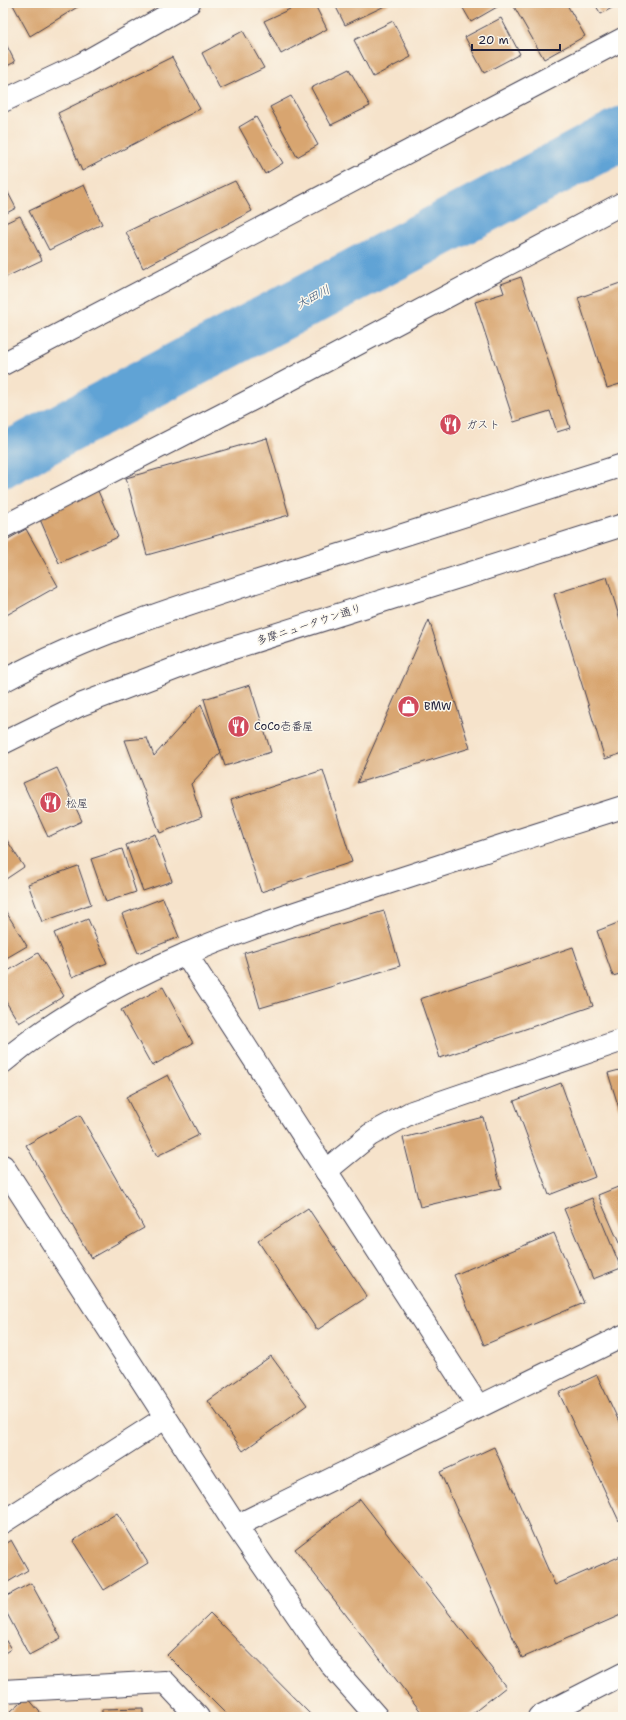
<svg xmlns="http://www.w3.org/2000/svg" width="626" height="1720" viewBox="0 0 626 1720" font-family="'Shantell Sans','Klee One',sans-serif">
<rect width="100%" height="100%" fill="#fbf7ec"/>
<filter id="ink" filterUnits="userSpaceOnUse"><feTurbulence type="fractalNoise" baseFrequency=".025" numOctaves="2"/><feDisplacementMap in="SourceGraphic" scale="8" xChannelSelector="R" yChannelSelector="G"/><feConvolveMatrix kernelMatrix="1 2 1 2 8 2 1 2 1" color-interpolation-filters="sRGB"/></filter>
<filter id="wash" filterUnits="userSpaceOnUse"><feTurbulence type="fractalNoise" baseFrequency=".012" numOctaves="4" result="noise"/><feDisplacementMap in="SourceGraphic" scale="16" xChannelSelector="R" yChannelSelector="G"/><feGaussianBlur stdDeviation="0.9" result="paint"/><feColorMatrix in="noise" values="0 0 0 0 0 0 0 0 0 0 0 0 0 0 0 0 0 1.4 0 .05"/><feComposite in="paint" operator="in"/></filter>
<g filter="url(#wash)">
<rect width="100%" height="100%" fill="#f6e3cb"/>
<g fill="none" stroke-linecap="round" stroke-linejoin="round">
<path stroke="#61a3d5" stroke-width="53" d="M 3,461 L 623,133"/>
</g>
<g id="blocks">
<g fill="#d8a56f">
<path d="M 12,3 L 84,3 L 30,36 Z"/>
<path d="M 303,3 L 314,3 L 327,29 L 281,54 L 264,21 Z"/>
<path d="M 334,3 L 391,3 L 345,25 Z"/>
<path d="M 460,3 L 504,3 L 471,22 Z"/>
<path d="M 512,3 L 566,3 L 585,36 L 544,59 Z"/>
<path d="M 594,3 L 621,3 L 601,14 Z"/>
<path d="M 501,18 L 520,54 L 484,73 L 465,37 Z"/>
<path d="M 393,21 L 411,57 L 373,77 L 354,40 Z"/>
<path d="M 243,31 L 264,68 L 220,89 L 202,53 Z"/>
<path d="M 3,38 L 15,62 L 3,68 Z"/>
<path d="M 172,57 L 200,109 L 82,171 L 58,113 Z"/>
<path d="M 349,69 L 370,106 L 331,125 L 311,88 Z"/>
<path d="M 291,96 L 318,145 L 297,157 L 270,107 Z"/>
<path d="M 256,117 L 283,163 L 265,174 L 239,127 Z"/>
<path d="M 235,181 L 252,211 L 143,268 L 126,232 Z"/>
<path d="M 3,183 L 16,208 L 3,215 Z"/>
<path d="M 84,185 L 102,224 L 49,250 L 29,211 Z"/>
<path d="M 20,216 L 42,260 L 6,277 L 3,271 L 3,224 Z"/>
<path d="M 521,277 L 570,428 L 557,432 L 550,411 L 514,422 L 475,302 L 504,293 L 501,284 Z"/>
<path d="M 623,282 L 623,383 L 607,388 L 578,298 Z"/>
<path d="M 267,438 L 289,515 L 147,555 L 126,478 Z"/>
<path d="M 98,491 L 118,537 L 59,563 L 39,517 Z"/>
<path d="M 26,529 L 58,586 L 3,617 L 3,542 Z"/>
<path d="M 607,577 L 623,629 L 623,753 L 605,759 L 554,594 Z"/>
<path d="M 429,620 L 470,748 L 357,783 Z"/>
<path d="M 250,685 L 271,752 L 225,766 L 204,699 Z"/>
<path d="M 201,704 L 221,752 L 191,784 L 202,817 L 160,833 L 125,740 L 147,738 L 154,756 Z"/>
<path d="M 57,768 L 82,821 L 48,837 L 23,783 Z"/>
<path d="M 323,770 L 352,862 L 261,892 L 231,800 Z"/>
<path d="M 3,834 L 24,867 L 3,881 Z"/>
<path d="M 155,834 L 172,881 L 143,891 L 126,845 Z"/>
<path d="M 122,849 L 136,892 L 106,902 L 91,859 Z"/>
<path d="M 78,866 L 91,904 L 42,922 L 28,884 Z"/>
<path d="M 163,898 L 179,937 L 138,953 L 122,914 Z"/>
<path d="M 3,907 L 27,946 L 3,960 Z"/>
<path d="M 384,911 L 400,966 L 260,1008 L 244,953 Z"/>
<path d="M 88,919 L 107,963 L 72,977 L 54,933 Z"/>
<path d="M 623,921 L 623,973 L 613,976 L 597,931 Z"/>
<path d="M 573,947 L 593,1006 L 440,1058 L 420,999 Z"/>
<path d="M 38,953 L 64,996 L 19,1023 L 3,997 L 3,974 Z"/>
<path d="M 163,987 L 193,1043 L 152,1066 L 121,1010 Z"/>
<path d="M 623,1069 L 623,1121 L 608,1073 Z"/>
<path d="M 168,1075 L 199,1135 L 157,1156 L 126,1097 Z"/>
<path d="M 561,1083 L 595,1177 L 549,1195 L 514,1101 Z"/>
<path d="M 80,1115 L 144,1228 L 91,1258 L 26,1145 Z"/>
<path d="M 483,1117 L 501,1188 L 420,1207 L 403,1138 Z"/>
<path d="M 623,1185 L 623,1252 L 598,1195 Z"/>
<path d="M 592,1198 L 621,1268 L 593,1279 L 564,1209 Z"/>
<path d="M 308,1208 L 367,1297 L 317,1330 L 258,1241 Z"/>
<path d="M 554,1233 L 584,1303 L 484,1345 L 454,1275 Z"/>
<path d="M 271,1356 L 307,1405 L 243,1451 L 208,1401 Z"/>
<path d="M 597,1375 L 623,1430 L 623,1519 L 619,1521 L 559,1393 Z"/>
<path d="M 494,1447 L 555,1585 L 623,1555 L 623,1614 L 522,1658 L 440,1472 Z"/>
<path d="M 360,1499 L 506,1687 L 468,1717 L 425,1717 L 295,1549 Z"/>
<path d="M 117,1513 L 148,1563 L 104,1590 L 73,1541 Z"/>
<path d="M 11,1540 L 28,1570 L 3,1585 L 3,1545 Z"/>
<path d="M 31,1583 L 61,1638 L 29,1655 L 3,1606 L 3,1598 Z"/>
<path d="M 210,1613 L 313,1717 L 229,1717 L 167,1655 Z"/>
<path d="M 3,1636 L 11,1649 L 3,1654 Z"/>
<path d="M 27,1697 L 44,1717 L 4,1717 Z"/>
<path d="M 143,1708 L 143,1717 L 102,1717 L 102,1709 Z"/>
</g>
</g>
</g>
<g filter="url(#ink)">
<use href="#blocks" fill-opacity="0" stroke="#423f51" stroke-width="1"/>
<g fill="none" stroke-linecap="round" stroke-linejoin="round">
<defs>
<g id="minor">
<path d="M 3,101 L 82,64 L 189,3"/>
<path d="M 3,364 L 623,39"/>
<path d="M 3,527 L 282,384 L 623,203"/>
<path d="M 186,954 L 478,1406"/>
<path d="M 3,1062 C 110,972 247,928 378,886 C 460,859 541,833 623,807"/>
<path d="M 3,1166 L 236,1526 L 332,1666 L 377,1717"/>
<path d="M 326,1171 L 370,1135 L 412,1112 L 623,1040"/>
<path d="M 3,1522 L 165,1418"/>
<path d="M 236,1526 L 623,1336"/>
<path d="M 3,1691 L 165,1682 L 198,1717"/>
<path d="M 539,1717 L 623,1674"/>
</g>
<g id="major">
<path d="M 3,681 C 96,631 196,601 296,569 C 405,534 514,499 623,465"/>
<path d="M 3,743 L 80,705 L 208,656 L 623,525"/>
</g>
</defs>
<use href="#minor" stroke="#423f51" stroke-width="24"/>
<use href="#major" stroke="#423f51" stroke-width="24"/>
<use href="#minor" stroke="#fff" stroke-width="22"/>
<use href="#major" stroke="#fff" stroke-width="22"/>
</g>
</g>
<defs>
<symbol id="restaurant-disc" viewBox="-11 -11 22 22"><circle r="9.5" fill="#d1495b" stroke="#fbf7ec"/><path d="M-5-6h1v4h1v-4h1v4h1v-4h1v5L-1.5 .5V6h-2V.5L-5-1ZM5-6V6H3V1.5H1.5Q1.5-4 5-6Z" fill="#fff"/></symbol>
<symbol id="shop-disc" viewBox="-11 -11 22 22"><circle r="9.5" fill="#d1495b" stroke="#fbf7ec"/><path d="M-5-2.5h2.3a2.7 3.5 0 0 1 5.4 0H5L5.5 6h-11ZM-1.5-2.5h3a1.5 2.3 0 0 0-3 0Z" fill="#fff"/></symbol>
</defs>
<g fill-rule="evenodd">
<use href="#restaurant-disc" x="438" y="412" width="25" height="25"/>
<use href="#shop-disc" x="396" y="694" width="25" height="25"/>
<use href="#restaurant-disc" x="226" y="714" width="25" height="25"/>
<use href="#restaurant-disc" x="38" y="790" width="25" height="25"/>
</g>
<g text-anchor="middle" stroke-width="3" stroke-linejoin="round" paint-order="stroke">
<g font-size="11" fill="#22223b" stroke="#fbf7ec" text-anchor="start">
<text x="466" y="428">ガスト</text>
<text x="424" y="710">BMW</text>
<text x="254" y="730">CoCo壱番屋</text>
<text x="66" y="807">松屋</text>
</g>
<g font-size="11" fill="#22223b" stroke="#fbf7ec">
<text transform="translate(309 624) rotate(-18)" y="4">多摩ニュータウン通り</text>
</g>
<g font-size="12" font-style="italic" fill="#3b5679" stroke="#fbf7ec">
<text transform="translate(313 297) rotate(-28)" y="4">大田川</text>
</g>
</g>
<rect width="626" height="1720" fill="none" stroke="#fbf7ec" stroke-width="16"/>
<path d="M472 44v6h88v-6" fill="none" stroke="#22223b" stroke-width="2"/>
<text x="478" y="44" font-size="12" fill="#22223b" stroke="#fbf7ec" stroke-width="3" paint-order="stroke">20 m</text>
</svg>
